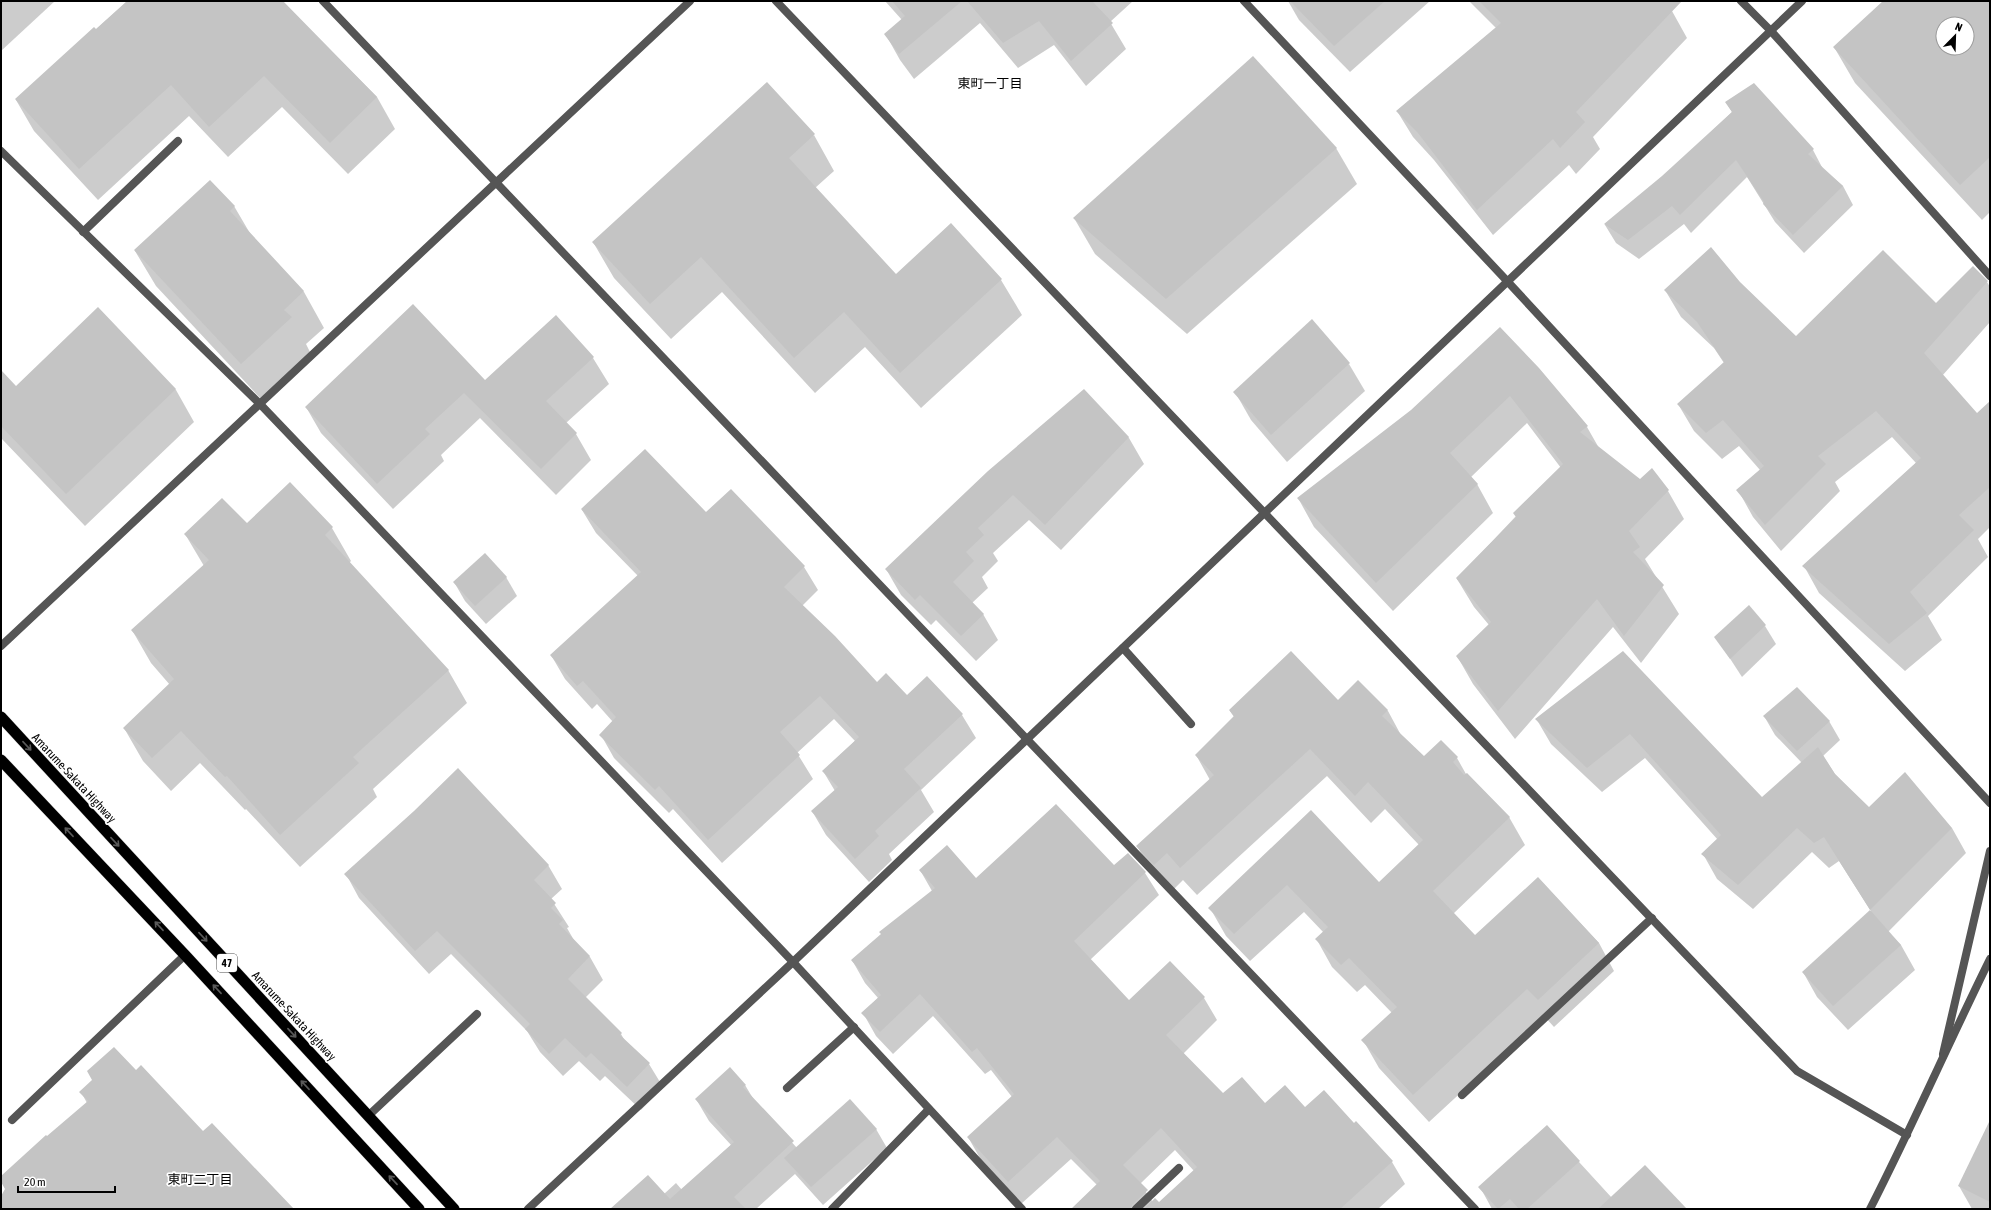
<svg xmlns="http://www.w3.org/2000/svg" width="1991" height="1210" viewBox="0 0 1991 1210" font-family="'Asap Condensed','Noto Sans JP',sans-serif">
<rect width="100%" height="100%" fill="#fff"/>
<g fill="#0003" fill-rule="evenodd">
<path d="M 1,1 L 55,1 L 1,51 Z"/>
<path d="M 128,1 L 281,1 L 377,97 L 395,129 L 348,174 L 282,107 L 228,157 L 189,116 L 98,200 L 34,131 L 16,100 Z"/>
<path d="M 885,1 L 1133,1 L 1110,22 L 1126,49 L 1086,86 L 1054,45 L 1018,68 L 980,23 L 914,79 L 900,60 L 886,35 L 902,20 Z"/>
<path d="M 1288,1 L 1430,1 L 1350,72 L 1299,20 Z"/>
<path d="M 1469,1 L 1663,1 L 1672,11 L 1687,38 L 1593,137 L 1600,149 L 1576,174 L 1569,165 L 1493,235 L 1434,160 L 1413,137 L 1397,111 L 1496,28 Z"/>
<path d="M 1884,1 L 1990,1 L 1990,212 L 1982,220 L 1855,83 L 1834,47 ZM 1943,24 L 1967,24 L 1967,48 L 1943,48 Z"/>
<path d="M 1726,102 L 1813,150 L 1823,169 L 1843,186 L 1853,205 L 1804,253 L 1775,222 L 1747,177 L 1691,233 L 1684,224 L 1639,259 L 1616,243 L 1605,225 L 1663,177 L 1732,112 Z"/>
<path d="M 814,135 L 834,171 L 815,188 L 896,275 L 951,224 L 1001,280 L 1022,315 L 921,408 L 865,347 L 815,393 L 722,292 L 671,339 L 614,278 L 593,242 Z"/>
<path d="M 1336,148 L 1357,184 L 1187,334 L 1095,254 L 1074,218 Z"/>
<path d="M 234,206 L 251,235 L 304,292 L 324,328 L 306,344 L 311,354 L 262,400 L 156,286 L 135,251 Z"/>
<path d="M 1739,282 L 1796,337 L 1936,304 L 1987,282 L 1990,287 L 1990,322 L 1942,376 L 1977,415 L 1990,402 L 1990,527 L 1978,539 L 1988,557 L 1928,616 L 1942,640 L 1905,671 L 1819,593 L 1804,566 L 1916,463 L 1892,437 L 1835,482 L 1840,491 L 1781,551 L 1753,517 L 1738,490 L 1760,470 L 1739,446 L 1722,459 L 1694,431 L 1678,404 L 1724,363 L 1714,348 L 1681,317 L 1665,290 Z"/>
<path d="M 98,309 L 176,390 L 194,422 L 85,526 L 1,438 L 1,372 L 16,387 Z"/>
<path d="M 556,317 L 593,358 L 609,384 L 566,423 L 576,434 L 591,460 L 556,495 L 480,418 L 441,455 L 444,461 L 393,509 L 321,433 L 306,407 L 485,381 Z"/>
<path d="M 1349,364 L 1365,391 L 1287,462 L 1251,420 L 1235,392 Z"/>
<path d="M 1538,369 L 1587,427 L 1599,448 L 1640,480 L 1668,491 L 1684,519 L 1645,559 L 1679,614 L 1641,663 L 1613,627 L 1515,739 L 1473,684 L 1457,656 L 1489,625 L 1474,607 L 1457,579 L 1561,468 L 1527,423 L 1471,477 L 1477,484 L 1493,513 L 1393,611 L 1314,527 L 1298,498 Z"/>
<path d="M 1084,390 L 1129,438 L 1144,464 L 1061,550 L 1029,520 L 993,553 L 998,561 L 982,577 L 988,588 L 972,603 L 983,614 L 998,640 L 976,661 L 936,620 L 931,625 L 901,595 L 886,569 Z"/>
<path d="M 582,510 L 706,514 L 804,567 L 818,590 L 802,606 L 877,683 L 907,697 L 927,678 L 962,715 L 976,738 L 921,790 L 934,812 L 889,854 L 892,860 L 869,882 L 826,835 L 812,811 L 835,791 L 823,771 L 855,741 L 834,719 L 797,753 L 813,779 L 722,863 L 673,809 L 669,813 L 614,758 L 601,735 L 613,722 L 597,704 L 592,709 L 565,679 L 551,655 L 638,576 L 596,533 Z"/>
<path d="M 247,524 L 332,528 L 351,561 L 349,563 L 448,670 L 467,703 L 373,789 L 377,797 L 300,867 L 246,809 L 245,810 L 200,763 L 171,791 L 143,761 L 124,728 L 170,685 L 151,663 L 132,630 L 204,566 L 185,534 Z"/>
<path d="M 506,577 L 517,596 L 486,624 L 465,601 L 454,582 Z"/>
<path d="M 1765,626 L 1776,644 L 1742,677 L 1716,637 Z"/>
<path d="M 1623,652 L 1762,799 L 1802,763 L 1775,735 L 1764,716 L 1829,721 L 1840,740 L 1823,756 L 1835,774 L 1869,809 L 1952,828 L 1966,853 L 1888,932 L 1901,945 L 1915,970 L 1848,1030 L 1817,997 L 1803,972 L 1871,911 L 1839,861 L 1829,868 L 1812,852 L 1753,909 L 1717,879 L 1703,854 L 1718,840 L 1645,758 L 1602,792 L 1551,744 L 1537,720 Z"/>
<path d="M 1358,682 L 1388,711 L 1402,737 L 1424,757 L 1457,758 L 1466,774 L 1509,817 L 1525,845 L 1453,914 L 1475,936 L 1538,878 L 1599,943 L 1614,971 L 1554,1027 L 1544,1016 L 1429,1122 L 1379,1068 L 1363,1040 L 1392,1013 L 1365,985 L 1357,992 L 1332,967 L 1317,940 L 1324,933 L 1304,912 L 1250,961 L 1226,936 L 1210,908 L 1311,811 L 1379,883 L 1419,845 L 1385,809 L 1371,823 L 1327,776 L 1197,895 L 1183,880 L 1171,892 L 1153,873 L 1137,846 L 1210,780 L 1196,755 L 1234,717 L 1230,711 L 1338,702 Z"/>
<path d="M 1128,854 L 1145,873 L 1159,895 L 1090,960 L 1129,1002 L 1170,962 L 1204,998 L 1217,1020 L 1183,1054 L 1223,1095 L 1265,1104 L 1305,1109 L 1354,1124 L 1392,1162 L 1405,1184 L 1378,1209 L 1072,1209 L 1097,1185 L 1071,1159 L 1021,1204 L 981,1160 L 968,1137 L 1012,1097 L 991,1070 L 985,1074 L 933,1016 L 893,1054 L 876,1036 L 863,1013 L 878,998 L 865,983 L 852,960 L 932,891 L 920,870 L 976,880 L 1114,866 ZM 1175,1150 L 1194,1171 L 1159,1203 L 1153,1202 L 1140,1184 Z"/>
<path d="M 548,865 L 562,889 L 551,899 L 569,927 L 567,928 L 575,942 L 590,957 L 603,980 L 585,998 L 621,1034 L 625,1041 L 649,1064 L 663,1087 L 641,1110 L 605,1076 L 600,1081 L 579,1061 L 563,1076 L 540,1052 L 527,1031 L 451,954 L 429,974 L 359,898 L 346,874 Z"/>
<path d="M 730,1069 L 745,1085 L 754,1100 L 797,1148 L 876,1129 L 887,1148 L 823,1205 L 795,1174 L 756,1209 L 625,1209 L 664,1194 L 676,1183 L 682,1190 L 731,1145 L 709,1121 L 696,1099 Z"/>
<path d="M 136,1071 L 203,1132 L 292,1209 L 1,1209 L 1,1198 L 6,1189 L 1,1178 L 87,1103 L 81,1092 Z"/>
<path d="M 1990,1122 L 1990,1209 L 1972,1209 L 1959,1186 Z"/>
<path d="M 1547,1127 L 1612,1198 L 1686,1209 L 1492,1209 L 1480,1187 Z"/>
</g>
<g fill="#c4c4c4" fill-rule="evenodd">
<path d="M 127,1 L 283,1 L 377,97 L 330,143 L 264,76 L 209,127 L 171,85 L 79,169 L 15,99 L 94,27 L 96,29 Z"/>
<path d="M 892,1 L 962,1 L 899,54 L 884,34 L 905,16 Z"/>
<path d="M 967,1 L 1092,1 L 1113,23 L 1071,61 L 1039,21 L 1003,43 Z"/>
<path d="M 1290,1 L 1385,1 L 1334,46 Z"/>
<path d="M 1479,1 L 1682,1 L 1576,112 L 1585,122 L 1560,148 L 1553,139 L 1477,210 L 1418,133 L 1396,111 L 1501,23 Z"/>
<path d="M 1883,1 L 1990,1 L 1990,157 L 1960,185 L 1833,47 ZM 1943,24 L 1967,24 L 1967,48 L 1943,48 Z"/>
<path d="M 1253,56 L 1337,148 L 1166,299 L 1073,218 Z"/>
<path d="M 767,82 L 815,134 L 789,158 L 896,274 L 951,223 L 1002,279 L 900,373 L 844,312 L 794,358 L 701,257 L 650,304 L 592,242 Z"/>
<path d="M 1754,83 L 1814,149 L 1808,154 L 1843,186 L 1793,235 L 1763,204 L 1764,202 L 1736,160 L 1680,215 L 1672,206 L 1628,240 L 1604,224 L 1662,176 L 1732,112 L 1725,102 Z"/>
<path d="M 210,180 L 235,206 L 230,211 L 304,291 L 284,310 L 292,317 L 241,364 L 134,250 Z"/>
<path d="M 1711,247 L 1740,282 L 1796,336 L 1883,250 L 1936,303 L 1973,266 L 1988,281 L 1924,353 L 1977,413 L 1990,401 L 1990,487 L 1959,515 L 1974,530 L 1910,592 L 1927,613 L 1889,644 L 1802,566 L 1921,458 L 1876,411 L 1818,456 L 1826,464 L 1765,525 L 1736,490 L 1764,466 L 1723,420 L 1706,433 L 1677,404 L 1724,362 L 1697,322 L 1664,290 Z"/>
<path d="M 413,304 L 485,380 L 556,315 L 594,357 L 546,401 L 577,433 L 541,469 L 464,393 L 425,429 L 430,434 L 377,484 L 305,407 Z"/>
<path d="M 98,307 L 176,389 L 66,494 L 1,426 L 1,370 L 16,386 Z"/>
<path d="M 1312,319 L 1350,363 L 1271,435 L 1233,392 Z"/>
<path d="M 1500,327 L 1539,368 L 1588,426 L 1580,432 L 1640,479 L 1652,468 L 1669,490 L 1629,531 L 1640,547 L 1633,552 L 1664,585 L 1624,636 L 1597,599 L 1498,711 L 1456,656 L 1491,622 L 1456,578 L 1516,517 L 1513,513 L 1563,464 L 1510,396 L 1450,453 L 1478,484 L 1376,583 L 1297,498 L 1411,410 Z"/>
<path d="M 1084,389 L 1129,437 L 1045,525 L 1013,495 L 978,528 L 984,535 L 966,552 L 974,561 L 953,582 L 984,614 L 961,636 L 920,595 L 915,600 L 885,569 L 988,471 Z"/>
<path d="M 645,449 L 706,512 L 731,489 L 805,566 L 784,587 L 835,636 L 877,682 L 886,673 L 907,695 L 927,676 L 963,714 L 904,769 L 921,788 L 875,831 L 879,836 L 855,859 L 811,811 L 838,787 L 822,771 L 859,737 L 820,696 L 780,732 L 800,755 L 708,840 L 659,786 L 655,790 L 599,735 L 616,717 L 583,681 L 577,686 L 550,655 L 641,572 L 581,509 Z"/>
<path d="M 290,482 L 333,527 L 325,535 L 449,670 L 353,757 L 359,763 L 280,835 L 227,776 L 225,777 L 181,731 L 152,758 L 123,728 L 174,679 L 131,630 L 209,560 L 184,534 L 222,498 L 247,523 Z"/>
<path d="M 485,553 L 507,577 L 475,606 L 453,582 Z"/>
<path d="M 1749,605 L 1766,625 L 1730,659 L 1714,637 Z"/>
<path d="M 1291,651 L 1338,700 L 1358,680 L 1388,710 L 1382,716 L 1424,756 L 1441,740 L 1458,757 L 1453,762 L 1464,775 L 1467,773 L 1510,817 L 1433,891 L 1475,935 L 1538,877 L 1599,943 L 1538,1000 L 1527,989 L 1413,1095 L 1361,1040 L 1397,1007 L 1349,958 L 1341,965 L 1315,939 L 1328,927 L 1287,885 L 1234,934 L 1208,908 L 1311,810 L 1379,882 L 1423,840 L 1368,782 L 1355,796 L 1310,749 L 1180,868 L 1167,853 L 1154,865 L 1136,846 L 1214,775 L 1195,755 L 1234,716 L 1229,710 Z"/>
<path d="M 1623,651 L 1762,797 L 1818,747 L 1835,774 L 1869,807 L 1905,772 L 1952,828 L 1870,910 L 1824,837 L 1814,843 L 1797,828 L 1738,885 L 1701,854 L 1721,835 L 1630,734 L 1587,768 L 1535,719 Z"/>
<path d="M 1797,687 L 1830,721 L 1797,751 L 1763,716 Z"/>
<path d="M 458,768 L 549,865 L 534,880 L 556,903 L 551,908 L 563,920 L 559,924 L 590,956 L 568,979 L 622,1033 L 620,1035 L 650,1063 L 627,1087 L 591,1053 L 586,1058 L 565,1038 L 549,1054 L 525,1029 L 530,1024 L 437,931 L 415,951 L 344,874 L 414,811 Z"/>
<path d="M 1056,804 L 1114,865 L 1128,853 L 1146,872 L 1074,941 L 1129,1000 L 1170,961 L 1205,997 L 1166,1035 L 1223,1093 L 1242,1077 L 1265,1103 L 1285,1085 L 1305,1107 L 1324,1090 L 1354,1123 L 1356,1121 L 1393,1161 L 1340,1209 L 1144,1209 L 1155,1198 L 1159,1202 L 1197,1167 L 1161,1128 L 1123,1165 L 1148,1190 L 1132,1205 L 1131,1209 L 1071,1209 L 1100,1181 L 1057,1137 L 1008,1182 L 967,1137 L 1014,1094 L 977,1048 L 972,1052 L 920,994 L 880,1032 L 861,1013 L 881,995 L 851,960 L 881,934 L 879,932 L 935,888 L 919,870 L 947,845 L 976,878 Z"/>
<path d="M 1870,910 L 1901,945 L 1833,1006 L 1802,972 Z"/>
<path d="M 114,1047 L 136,1070 L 141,1065 L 203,1131 L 212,1123 L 294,1209 L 1,1209 L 1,1196 L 5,1189 L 1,1182 L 1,1176 L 46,1135 L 47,1136 L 88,1101 L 79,1092 L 92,1080 L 87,1071 Z"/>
<path d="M 730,1067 L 746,1085 L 743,1087 L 794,1141 L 734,1197 L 746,1209 L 610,1209 L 648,1175 L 670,1199 L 734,1142 L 695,1099 Z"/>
<path d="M 850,1099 L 877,1129 L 811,1187 L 784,1158 Z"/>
<path d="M 1990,1120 L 1990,1202 L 1958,1186 Z"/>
<path d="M 1547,1125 L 1580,1161 L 1527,1209 L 1519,1209 L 1510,1199 L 1498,1209 L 1478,1187 Z"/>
<path d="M 1645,1165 L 1687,1209 L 1598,1209 Z"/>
</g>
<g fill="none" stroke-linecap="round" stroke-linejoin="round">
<defs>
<g id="trunk">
<path d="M 1,717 L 454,1209"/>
<path d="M 1,760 L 185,955 L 419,1209"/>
</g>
</defs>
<use href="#trunk" stroke="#dbdbdb" stroke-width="12"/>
<g stroke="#555" stroke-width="8">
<path d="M 83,232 L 178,141"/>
<path d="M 1123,648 L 1191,724"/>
<path d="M 787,1088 L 854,1027"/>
<path d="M 1462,1095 L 1652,918"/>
<path d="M 368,1116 L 477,1014"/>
<path d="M 12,1120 L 185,955"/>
<path d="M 832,1209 L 929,1109"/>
<path d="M 1136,1209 L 1179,1168"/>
</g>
<g stroke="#555" stroke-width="8">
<path d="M 323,1 L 1475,1209"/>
<path d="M 1244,1 L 1508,282 L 1990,803"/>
<path d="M 1741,1 L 1771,31 L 1990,276"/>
<path d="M 1,151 L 260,404 L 793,962 L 1022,1209"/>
<path d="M 1943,1054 L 1990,851"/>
<path d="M 528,1209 L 793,962 L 1802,1"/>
</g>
<g stroke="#555" stroke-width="8">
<path d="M 776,1 L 1797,1071 L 1907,1135"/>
<path d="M 1,646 L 690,1"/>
<path d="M 1870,1209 C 1912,1127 1949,1042 1990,959"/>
</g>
<use href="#trunk" stroke="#000" stroke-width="11"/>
</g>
<defs><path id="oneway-shaft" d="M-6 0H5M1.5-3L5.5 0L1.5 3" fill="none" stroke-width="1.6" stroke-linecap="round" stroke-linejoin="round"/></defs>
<g stroke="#595959">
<use href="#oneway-shaft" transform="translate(27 746) rotate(47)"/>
<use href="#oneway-shaft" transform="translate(69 832) rotate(-133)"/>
<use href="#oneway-shaft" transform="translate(115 842) rotate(47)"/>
<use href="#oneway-shaft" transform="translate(159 926) rotate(-133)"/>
<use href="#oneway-shaft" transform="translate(203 937) rotate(47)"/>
<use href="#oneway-shaft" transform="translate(217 989) rotate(-133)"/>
<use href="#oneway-shaft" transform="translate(292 1033) rotate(47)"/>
<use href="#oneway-shaft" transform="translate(305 1085) rotate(-133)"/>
<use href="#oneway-shaft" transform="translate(393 1180) rotate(-133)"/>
</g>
<g text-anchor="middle" stroke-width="3.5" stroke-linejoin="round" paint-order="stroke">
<rect fill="#fff" stroke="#4c4c4c" stroke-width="1" x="217" y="954" width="20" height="18" rx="3"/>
<g font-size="11" font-weight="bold" fill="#000">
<text x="227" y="967">47</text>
</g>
<g font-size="12" fill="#000" stroke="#fff">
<text transform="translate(74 778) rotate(47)" y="4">Amarume-Sakata Highway</text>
<text transform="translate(294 1016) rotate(47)" y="4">Amarume-Sakata Highway</text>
</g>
<g font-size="13" fill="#000" stroke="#fff">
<text x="990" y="88">東町一丁目</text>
<text x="200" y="1184">東町二丁目</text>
</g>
</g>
<rect width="1991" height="1210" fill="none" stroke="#000000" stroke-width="4"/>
<g transform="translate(1955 36) rotate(23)"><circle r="19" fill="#ffffff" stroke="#999999"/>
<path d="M0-3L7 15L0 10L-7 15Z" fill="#000000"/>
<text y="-6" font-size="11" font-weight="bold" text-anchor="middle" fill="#000000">N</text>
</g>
<path d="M18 1186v6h97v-6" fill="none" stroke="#000000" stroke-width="2"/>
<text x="24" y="1186" font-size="12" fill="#000000" stroke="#ffffff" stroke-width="3" paint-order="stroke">20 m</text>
</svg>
